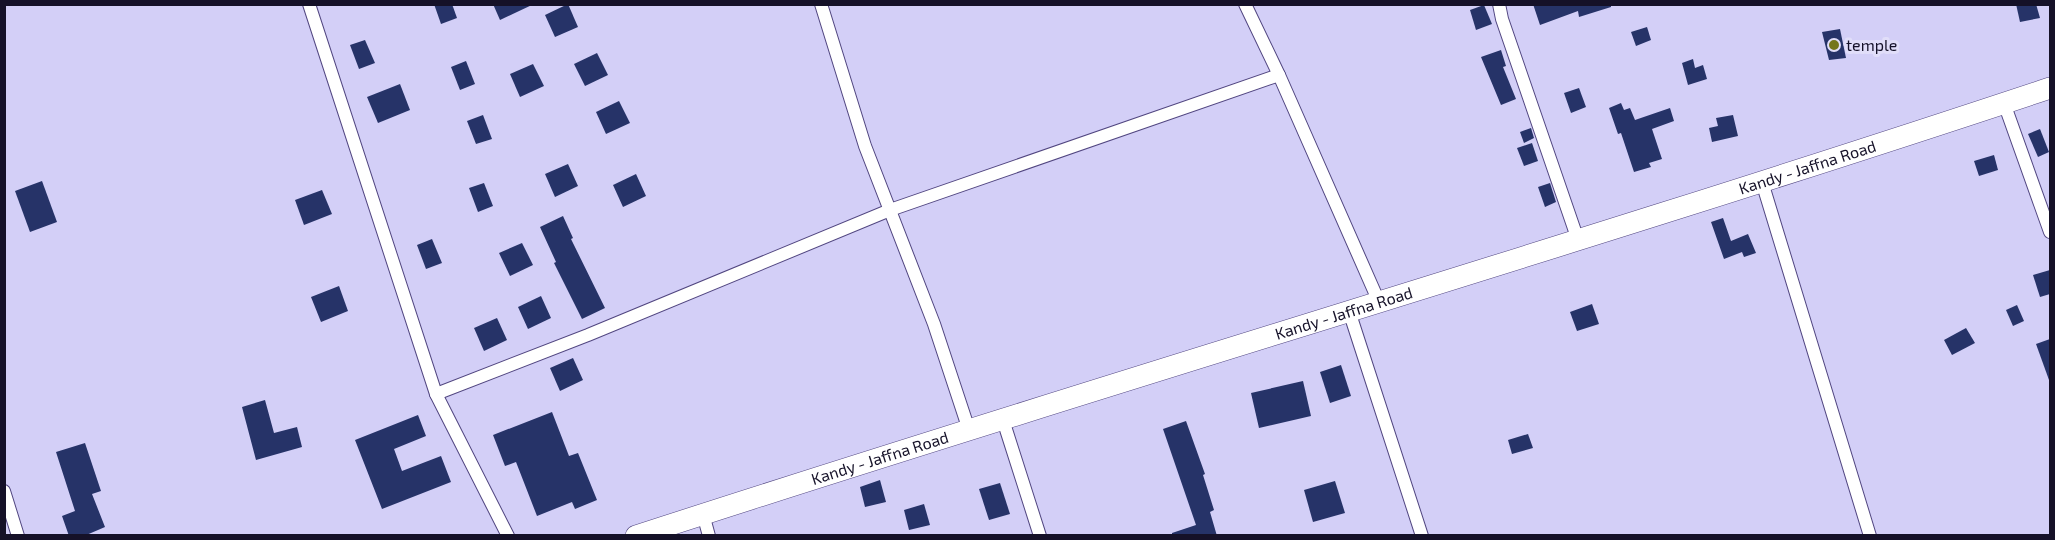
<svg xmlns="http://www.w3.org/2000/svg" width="2055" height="540" viewBox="0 0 2055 540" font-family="'Exo 2',sans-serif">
<rect width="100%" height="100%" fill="#d3cff7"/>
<g fill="#263368">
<path d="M 434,4 L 452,4 L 457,18 L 441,24 Z"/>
<path d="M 493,4 L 534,4 L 500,20 Z"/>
<path d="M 568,4 L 578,27 L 555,37 L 545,15 Z"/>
<path d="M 1533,4 L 1611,4 L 1611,7 L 1579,17 L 1578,11 L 1540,25 Z"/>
<path d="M 2016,4 L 2036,4 L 2040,18 L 2020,22 Z"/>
<path d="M 1484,5 L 1492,24 L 1476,30 L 1470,10 Z"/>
<path d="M 1647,27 L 1651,40 L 1636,46 L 1631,32 Z"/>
<path d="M 1840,29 L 1846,58 L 1829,60 L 1822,32 Z"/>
<path d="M 365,40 L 375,63 L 359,69 L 350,45 Z"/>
<path d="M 1501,50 L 1506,66 L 1503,67 L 1516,99 L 1501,105 L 1481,57 Z"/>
<path d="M 597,53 L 608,75 L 585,86 L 574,64 Z"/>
<path d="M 1693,59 L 1695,68 L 1703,65 L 1707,79 L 1688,85 L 1682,63 Z"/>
<path d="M 466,61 L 475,84 L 460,90 L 451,67 Z"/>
<path d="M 533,64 L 544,86 L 520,97 L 510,74 Z"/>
<path d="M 400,84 L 410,110 L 378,123 L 367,97 Z"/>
<path d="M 1579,88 L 1586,107 L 1571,113 L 1564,93 Z"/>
<path d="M 619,101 L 630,123 L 606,134 L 596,112 Z"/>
<path d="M 1621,103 L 1624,110 L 1630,108 L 1635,120 L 1670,108 L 1674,121 L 1652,129 L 1662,159 L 1649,163 L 1651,167 L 1634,172 L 1621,133 L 1618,134 L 1609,108 Z"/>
<path d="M 483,115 L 492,139 L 476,144 L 467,121 Z"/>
<path d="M 1733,115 L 1738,136 L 1712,142 L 1709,128 L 1718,126 L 1716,118 Z"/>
<path d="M 1531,128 L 1534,138 L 1524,143 L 1520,132 Z"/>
<path d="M 2040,129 L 2049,152 L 2038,157 L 2028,134 Z"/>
<path d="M 1532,143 L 1538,161 L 1524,166 L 1517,148 Z"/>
<path d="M 1994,155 L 1998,170 L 1979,176 L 1974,161 Z"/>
<path d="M 568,164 L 578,186 L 555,197 L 545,174 Z"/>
<path d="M 636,174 L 646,196 L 623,207 L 613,185 Z"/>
<path d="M 42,181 L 57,222 L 30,232 L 15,191 Z"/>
<path d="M 484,183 L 493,206 L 478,212 L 469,188 Z"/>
<path d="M 1550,183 L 1556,202 L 1545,207 L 1538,187 Z"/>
<path d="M 322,190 L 332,214 L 304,225 L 295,200 Z"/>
<path d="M 563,216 L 573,238 L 571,239 L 605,308 L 582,319 L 554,263 L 556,262 L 540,227 Z"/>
<path d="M 1723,218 L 1731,241 L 1748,234 L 1756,253 L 1744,257 L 1742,252 L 1724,259 L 1711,222 Z"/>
<path d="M 432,239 L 442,263 L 426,269 L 417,245 Z"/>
<path d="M 522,243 L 533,265 L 510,276 L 499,253 Z"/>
<path d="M 2050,270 L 2050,294 L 2040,297 L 2033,275 Z"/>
<path d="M 339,286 L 348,311 L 321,322 L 311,297 Z"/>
<path d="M 541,296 L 551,318 L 528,329 L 518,307 Z"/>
<path d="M 1592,304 L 1599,324 L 1577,331 L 1570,312 Z"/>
<path d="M 2017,305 L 2024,321 L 2013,326 L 2006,310 Z"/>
<path d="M 497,318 L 507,340 L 484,351 L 474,328 Z"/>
<path d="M 1966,328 L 1975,343 L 1952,355 L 1944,340 Z"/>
<path d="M 2050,339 L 2050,379 L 2049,380 L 2036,344 Z"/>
<path d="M 573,358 L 583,380 L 560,391 L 550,368 Z"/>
<path d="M 1341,365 L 1351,396 L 1330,403 L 1320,372 Z"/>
<path d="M 1303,381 L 1311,416 L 1259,428 L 1251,393 Z"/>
<path d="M 265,400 L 274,433 L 297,427 L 302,447 L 256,460 L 242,407 Z"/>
<path d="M 552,412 L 569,456 L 578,453 L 597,500 L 575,509 L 572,502 L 537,516 L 516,462 L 505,466 L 493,435 Z"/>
<path d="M 418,415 L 426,436 L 394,449 L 402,471 L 441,456 L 451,482 L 382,509 L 355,440 Z"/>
<path d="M 1186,421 L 1205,474 L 1203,475 L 1214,510 L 1210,512 L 1217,536 L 1172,536 L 1172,533 L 1196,525 L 1163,429 Z"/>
<path d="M 1528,434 L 1533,448 L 1512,454 L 1508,440 Z"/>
<path d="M 85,443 L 101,491 L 92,494 L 105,527 L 84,536 L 69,536 L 62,516 L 75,511 L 56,452 Z"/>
<path d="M 880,480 L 886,502 L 865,507 L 860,487 Z"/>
<path d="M 1335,481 L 1345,513 L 1313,522 L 1304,490 Z"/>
<path d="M 1000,483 L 1010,514 L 989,520 L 979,489 Z"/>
<path d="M 924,504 L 930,525 L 909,530 L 904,510 Z"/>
</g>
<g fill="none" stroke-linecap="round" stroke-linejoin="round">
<defs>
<g id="street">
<path d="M 309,4 L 436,394 L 508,536"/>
<path d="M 821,4 L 865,146 L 934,324 L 969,430"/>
<path d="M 1245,4 L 1279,75 L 1379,302"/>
<path d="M 1499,4 L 1502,19 L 1578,240"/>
<path d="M 2004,103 L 2050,232"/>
<path d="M 1762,182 L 1870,536"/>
<path d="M 1349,311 L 1422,536"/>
<path d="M 436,394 L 588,335 L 890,210 L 1279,75"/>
<path d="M 1003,420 L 1040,536"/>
<path d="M 4,491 L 18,536"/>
<path d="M 703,514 L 709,536"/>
</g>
<g id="highway">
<path id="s1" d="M 636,536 C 1106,383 1581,244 2050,88"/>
</g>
</defs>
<use href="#street" stroke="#514680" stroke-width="14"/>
<use href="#highway" stroke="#514680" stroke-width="22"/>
<use href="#street" stroke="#fff" stroke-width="12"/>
<use href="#highway" stroke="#fff" stroke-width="21"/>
</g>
<circle fill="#75761c" stroke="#e1def9" stroke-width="2" cx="1834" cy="45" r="6"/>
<g text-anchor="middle" stroke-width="6" stroke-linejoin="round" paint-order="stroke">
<g font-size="16" fill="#151128" stroke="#e1def9" text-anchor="start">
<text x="1846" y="51">temple</text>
</g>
<g font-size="16" fill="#151128" stroke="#e1def9">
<text dy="6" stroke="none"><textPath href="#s1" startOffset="1228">Kandy - Jaffna Road</textPath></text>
<text dy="6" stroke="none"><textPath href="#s1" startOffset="742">Kandy - Jaffna Road</textPath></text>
<text dy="6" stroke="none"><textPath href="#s1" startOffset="256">Kandy - Jaffna Road</textPath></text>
</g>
</g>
<rect width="2055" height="540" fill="none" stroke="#151128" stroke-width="12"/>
</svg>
